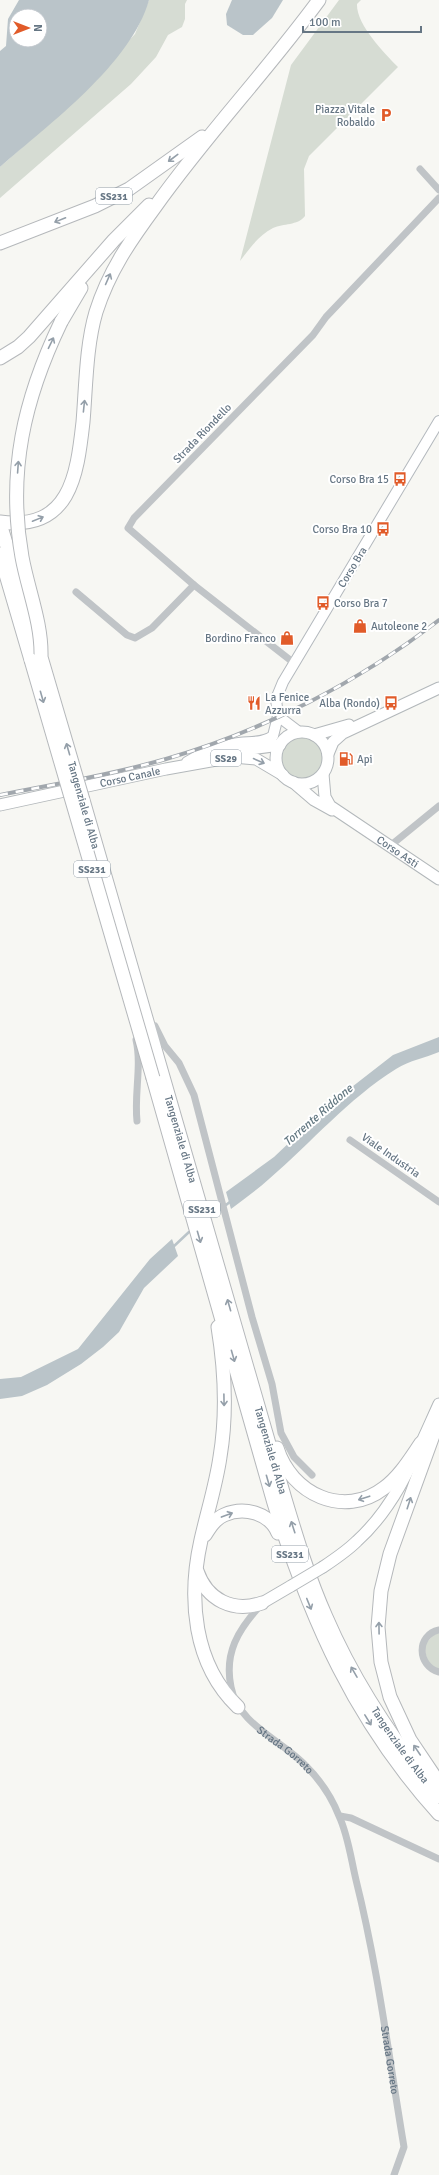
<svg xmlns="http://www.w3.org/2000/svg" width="439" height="2175" viewBox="0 0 439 2175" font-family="Signika,sans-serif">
<rect width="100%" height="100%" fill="#f7f7f3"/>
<g fill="#d6dcd3">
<path d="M 149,0 L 187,0 L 185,4 L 185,19 L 182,27 L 168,35 L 156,57 L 131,84 L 0,198 L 0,167 L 62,112 L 135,34 Z"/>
<path d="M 339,0 L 361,0 L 357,4 C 356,24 384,53 398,67 L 309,156 L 304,169 L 305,216 C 297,226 284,223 273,228 C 258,236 250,248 240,261 L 291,65 Z"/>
<circle cx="302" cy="758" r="21"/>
<path d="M 439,1633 L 439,1671 L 428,1664 L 424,1646 L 433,1635 Z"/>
</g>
<g fill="#bac4c9" fill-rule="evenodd">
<path d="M 19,0 L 149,0 C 131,64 49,124 0,167 L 0,51 L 6,46 L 8,19 ZM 16,16 L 40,16 L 40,40 L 16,40 Z"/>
<path d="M 232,0 L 283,0 L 272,18 L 253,35 L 243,35 L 227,25 L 226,14 Z"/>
<path d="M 439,1037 L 439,1052 C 425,1058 410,1060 396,1069 C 348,1099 312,1142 269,1179 C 257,1190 244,1199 231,1209 L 226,1192 L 274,1157 L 330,1104 L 393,1055 Z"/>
<path d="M 172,1239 L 178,1256 L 144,1288 L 119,1332 L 103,1347 L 81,1364 L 47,1385 L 22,1396 L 0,1399 L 0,1379 L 21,1377 L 78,1349 L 150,1259 Z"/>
</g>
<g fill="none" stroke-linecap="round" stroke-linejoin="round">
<g stroke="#bac4c9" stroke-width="2.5">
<path d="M 216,1213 L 231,1201"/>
<path d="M 172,1248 L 189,1232"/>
</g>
<defs>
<g id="secondary">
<path d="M 278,716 L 299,732"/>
<path d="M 187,762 C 201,753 216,747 233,744 C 246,741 263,744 273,736 L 278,716 L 276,699 L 283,682 L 439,421"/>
</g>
<g id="primary">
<circle cx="302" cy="758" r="26"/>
<path d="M 314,735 L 349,725"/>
<path d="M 229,752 L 280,745"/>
<path d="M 328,754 L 333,742 L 343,733 L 439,688"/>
<path id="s2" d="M 323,774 L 325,797 L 330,806 L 439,879"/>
<path d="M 293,782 L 314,800 L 332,810"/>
<path id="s3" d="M 0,805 L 166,769 L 233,757 L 256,759 L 283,775"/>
<path d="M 323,1567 C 335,1559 347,1551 357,1541 C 397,1505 417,1452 439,1404"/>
<path d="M 262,1603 L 291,1586"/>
</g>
<g id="highway">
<path d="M 0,243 L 95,206 L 129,189 L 202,137"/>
<path d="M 61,322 L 81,288"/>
<path d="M 0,358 L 18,347 L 29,337 L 114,240 L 149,205"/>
<path d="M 0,522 C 70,531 77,476 83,422 C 86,386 86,346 96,312 C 109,271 130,241 155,207 C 206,135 267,71 319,0"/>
<path d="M 0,524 L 37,642"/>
<path d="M 0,554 L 31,660"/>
<path id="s4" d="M 83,800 L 285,1499 C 297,1539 309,1579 326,1617 C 354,1682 394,1742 439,1797"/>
<path d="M 153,1078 L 274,1503 C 311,1621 355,1721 439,1814"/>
<path d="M 218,1327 C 225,1370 227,1415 220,1457 C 216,1485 207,1513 201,1540 C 188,1598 193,1664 238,1707"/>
<path d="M 439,1419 L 390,1554 L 381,1591 L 378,1627 L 381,1662 L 390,1697 L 410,1740 L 439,1783"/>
<path d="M 277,1448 C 291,1494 344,1519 384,1488 C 400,1476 410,1459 421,1443"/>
<path d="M 205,1535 C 210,1527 215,1519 224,1515 C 244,1506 270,1513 278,1533"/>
<path d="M 197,1571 C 207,1600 233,1613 262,1603"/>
</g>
</defs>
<use href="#secondary" stroke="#b4b9be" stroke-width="12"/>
<use href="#primary" stroke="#b3b8bb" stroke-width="13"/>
<use href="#highway" stroke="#b5b8bb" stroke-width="15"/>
<g stroke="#c0c4c7" stroke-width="7">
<path d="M 420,169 L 439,190"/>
<path d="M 76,592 L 127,635 L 135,638 L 152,628 L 194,585"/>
<path d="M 294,663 L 194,585 L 128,528 L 134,518 L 313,335 L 326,317 L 439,198"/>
<path d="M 390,846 L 439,806"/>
<path d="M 155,1026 L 165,1046 L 179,1063 L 194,1095 L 252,1317 L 272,1384 L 281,1433 L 294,1457 L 312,1475"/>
<path d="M 136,1040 C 142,1066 134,1094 137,1121"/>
<path d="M 350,1140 L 439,1202"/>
<path id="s1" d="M 260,1606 C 238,1630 224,1653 231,1687 C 238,1725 282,1740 306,1766 C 320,1780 332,1798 339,1816 C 348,1835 351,1859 356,1880 C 378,1968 389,2058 404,2147 L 394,2175"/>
<path d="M 439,1630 C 416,1635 417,1666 439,1672"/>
<path d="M 340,1816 L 351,1818 L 439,1859"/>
</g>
<use href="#secondary" stroke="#fff" stroke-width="10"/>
<use href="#primary" stroke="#fff" stroke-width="11"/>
<use href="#highway" stroke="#fff" stroke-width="13"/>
<defs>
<path id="rail" d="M 0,795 C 55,784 111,775 166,759 C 263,731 359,682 439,620"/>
</defs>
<use href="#rail" stroke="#a1a7ad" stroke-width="4"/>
<use href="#rail" stroke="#fff" stroke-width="2.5" stroke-dasharray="8" stroke-linecap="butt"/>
<defs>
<path id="primary-bridge" d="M 291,1586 L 323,1567"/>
<g id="highway-bridge">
<path d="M 61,322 C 24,399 7,472 22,557 C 28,590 42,623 41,657 L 83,800"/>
<path d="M 31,660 L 153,1078"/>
</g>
</defs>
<use href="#primary-bridge" stroke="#b3b8bb" stroke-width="13" stroke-linecap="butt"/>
<use href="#highway-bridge" stroke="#b5b8bb" stroke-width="15" stroke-linecap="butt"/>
<use href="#primary-bridge" stroke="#fff" stroke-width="11"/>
<use href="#highway-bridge" stroke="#fff" stroke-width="13"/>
</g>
<defs><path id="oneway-shaft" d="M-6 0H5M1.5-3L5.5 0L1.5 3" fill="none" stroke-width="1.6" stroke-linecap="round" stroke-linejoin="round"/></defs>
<g stroke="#949fa9">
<use href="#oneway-shaft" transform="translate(173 158) rotate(143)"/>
<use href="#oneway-shaft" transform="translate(60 220) rotate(158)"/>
<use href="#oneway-shaft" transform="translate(108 279) rotate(-66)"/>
<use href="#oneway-shaft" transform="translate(51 343) rotate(-64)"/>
<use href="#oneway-shaft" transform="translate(84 406) rotate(-84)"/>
<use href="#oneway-shaft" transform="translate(18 467) rotate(-86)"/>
<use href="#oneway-shaft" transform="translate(38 519) rotate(-22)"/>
<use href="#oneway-shaft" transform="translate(42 697) rotate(74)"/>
<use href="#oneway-shaft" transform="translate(68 749) rotate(-106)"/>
<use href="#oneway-shaft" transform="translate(259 761) rotate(24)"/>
<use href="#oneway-shaft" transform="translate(199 1237) rotate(74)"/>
<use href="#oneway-shaft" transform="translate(229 1305) rotate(-106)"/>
<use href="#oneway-shaft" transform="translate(233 1356) rotate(74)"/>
<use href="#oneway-shaft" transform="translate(224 1400) rotate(89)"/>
<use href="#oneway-shaft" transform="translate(268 1481) rotate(74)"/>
<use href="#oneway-shaft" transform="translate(364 1498) rotate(162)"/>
<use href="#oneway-shaft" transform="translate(409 1503) rotate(-72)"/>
<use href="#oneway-shaft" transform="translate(227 1515) rotate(-20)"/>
<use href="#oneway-shaft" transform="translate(293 1527) rotate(-108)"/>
<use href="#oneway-shaft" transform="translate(309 1604) rotate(68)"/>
<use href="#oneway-shaft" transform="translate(379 1628) rotate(-91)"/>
<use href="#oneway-shaft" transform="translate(354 1672) rotate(-120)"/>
<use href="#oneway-shaft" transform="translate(368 1720) rotate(58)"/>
<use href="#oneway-shaft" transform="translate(417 1750) rotate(-124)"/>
</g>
<defs>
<symbol id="parking-bare" viewBox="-9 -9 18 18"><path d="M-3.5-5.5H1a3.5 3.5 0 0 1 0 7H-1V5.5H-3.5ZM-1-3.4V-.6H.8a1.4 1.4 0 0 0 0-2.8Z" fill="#e15b29" stroke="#fff" stroke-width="2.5" paint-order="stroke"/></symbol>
<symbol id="bus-bare" viewBox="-9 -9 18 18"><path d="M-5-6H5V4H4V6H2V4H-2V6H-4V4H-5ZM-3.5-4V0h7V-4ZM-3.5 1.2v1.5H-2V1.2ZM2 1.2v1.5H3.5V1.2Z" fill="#e15b29" stroke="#fff" stroke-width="2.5" paint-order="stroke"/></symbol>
<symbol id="shop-bare" viewBox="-9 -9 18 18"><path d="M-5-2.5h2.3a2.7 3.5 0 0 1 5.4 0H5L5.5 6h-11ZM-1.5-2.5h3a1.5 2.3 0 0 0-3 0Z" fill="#e15b29" stroke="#fff" stroke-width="2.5" paint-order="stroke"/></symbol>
<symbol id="restaurant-bare" viewBox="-9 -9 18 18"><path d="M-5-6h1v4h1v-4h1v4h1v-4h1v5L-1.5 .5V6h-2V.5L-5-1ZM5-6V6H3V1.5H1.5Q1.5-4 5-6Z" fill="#e15b29" stroke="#fff" stroke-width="2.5" paint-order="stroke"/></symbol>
<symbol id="fuel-bare" viewBox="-9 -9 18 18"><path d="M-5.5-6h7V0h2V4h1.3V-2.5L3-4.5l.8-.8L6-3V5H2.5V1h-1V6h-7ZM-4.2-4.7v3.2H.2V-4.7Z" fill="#e15b29" stroke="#fff" stroke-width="2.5" paint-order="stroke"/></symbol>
</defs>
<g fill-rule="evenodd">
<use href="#parking-bare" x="376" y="105" width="20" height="20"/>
<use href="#bus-bare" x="390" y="469" width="20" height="20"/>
<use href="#bus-bare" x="373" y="519" width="20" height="20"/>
<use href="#bus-bare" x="313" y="593" width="20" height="20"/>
<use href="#shop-bare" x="350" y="616" width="20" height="20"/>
<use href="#shop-bare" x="277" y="628" width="20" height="20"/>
<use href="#restaurant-bare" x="244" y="693" width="20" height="20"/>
<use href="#bus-bare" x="381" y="693" width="20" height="20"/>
<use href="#fuel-bare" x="336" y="749" width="20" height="20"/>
</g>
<g text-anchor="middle" stroke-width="4" stroke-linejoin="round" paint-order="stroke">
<g fill="#fff" stroke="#949fa9" stroke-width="1">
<rect x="96" y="188" width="36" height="16" rx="3"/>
<rect x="211" y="750" width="30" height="16" rx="3"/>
<rect x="74" y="861" width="36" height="16" rx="3"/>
<rect x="184" y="1201" width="36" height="16" rx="3"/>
<rect x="272" y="1546" width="36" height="16" rx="3"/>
</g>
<g font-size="10" font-weight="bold" fill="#667684">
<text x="114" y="200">SS231</text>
<text x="226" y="762">SS29</text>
<text x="92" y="873">SS231</text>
<text x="202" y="1213">SS231</text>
<text x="290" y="1558">SS231</text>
</g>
<g font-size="11" fill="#667684" stroke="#fff" text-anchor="end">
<text x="375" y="113">Piazza Vitale<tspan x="375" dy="13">Robaldo</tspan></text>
<text x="389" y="483">Corso Bra 15</text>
<text x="372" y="533">Corso Bra 10</text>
<text x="334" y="607" text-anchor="start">Corso Bra 7</text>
<text x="371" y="630" text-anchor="start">Autoleone 2</text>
<text x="276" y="642">Bordino Franco</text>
<text x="265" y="701" text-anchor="start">La Fenice<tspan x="265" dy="13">Azzurra</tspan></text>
<text x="380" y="707">Alba (Rondo)</text>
<text x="357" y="763" text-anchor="start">Api</text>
</g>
<g font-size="11" fill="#667684" stroke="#fff">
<text transform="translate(202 433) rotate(-46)" y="4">Strada Riondello</text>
<text transform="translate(352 567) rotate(-59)" y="4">Corso Bra</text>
<text dy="4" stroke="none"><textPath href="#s3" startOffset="133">Corso Canale</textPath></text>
<text transform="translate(84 805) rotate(74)" y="4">Tangenziale di Alba</text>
<text dy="4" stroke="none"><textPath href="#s2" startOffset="115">Corso Asti</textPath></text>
<text dy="4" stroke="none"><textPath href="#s4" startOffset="353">Tangenziale di Alba</textPath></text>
<text transform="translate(391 1155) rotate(35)" y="4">Viale Industria</text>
<text dy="4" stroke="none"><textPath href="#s4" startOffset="677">Tangenziale di Alba</textPath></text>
<text dy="4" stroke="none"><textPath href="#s4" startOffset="1001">Tangenziale di Alba</textPath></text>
<text dy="4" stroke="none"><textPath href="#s1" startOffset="175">Strada Gorreto</textPath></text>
<text dy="4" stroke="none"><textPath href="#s1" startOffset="511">Strada Gorreto</textPath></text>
</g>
<g font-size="12" font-style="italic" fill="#627780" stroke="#fff">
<text transform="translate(318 1115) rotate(-41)" y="4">Torrente Riddone</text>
</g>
</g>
<g transform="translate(28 28) rotate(90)"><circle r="19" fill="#ffffff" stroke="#c2c8ce"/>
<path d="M0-3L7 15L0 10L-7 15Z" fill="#e15b29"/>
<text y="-6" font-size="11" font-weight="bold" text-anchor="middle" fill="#667684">N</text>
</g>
<path d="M303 26v6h118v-6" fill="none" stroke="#667684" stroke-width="2"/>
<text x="309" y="26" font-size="12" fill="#667684" stroke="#ffffff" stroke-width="3" paint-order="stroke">100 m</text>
</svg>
